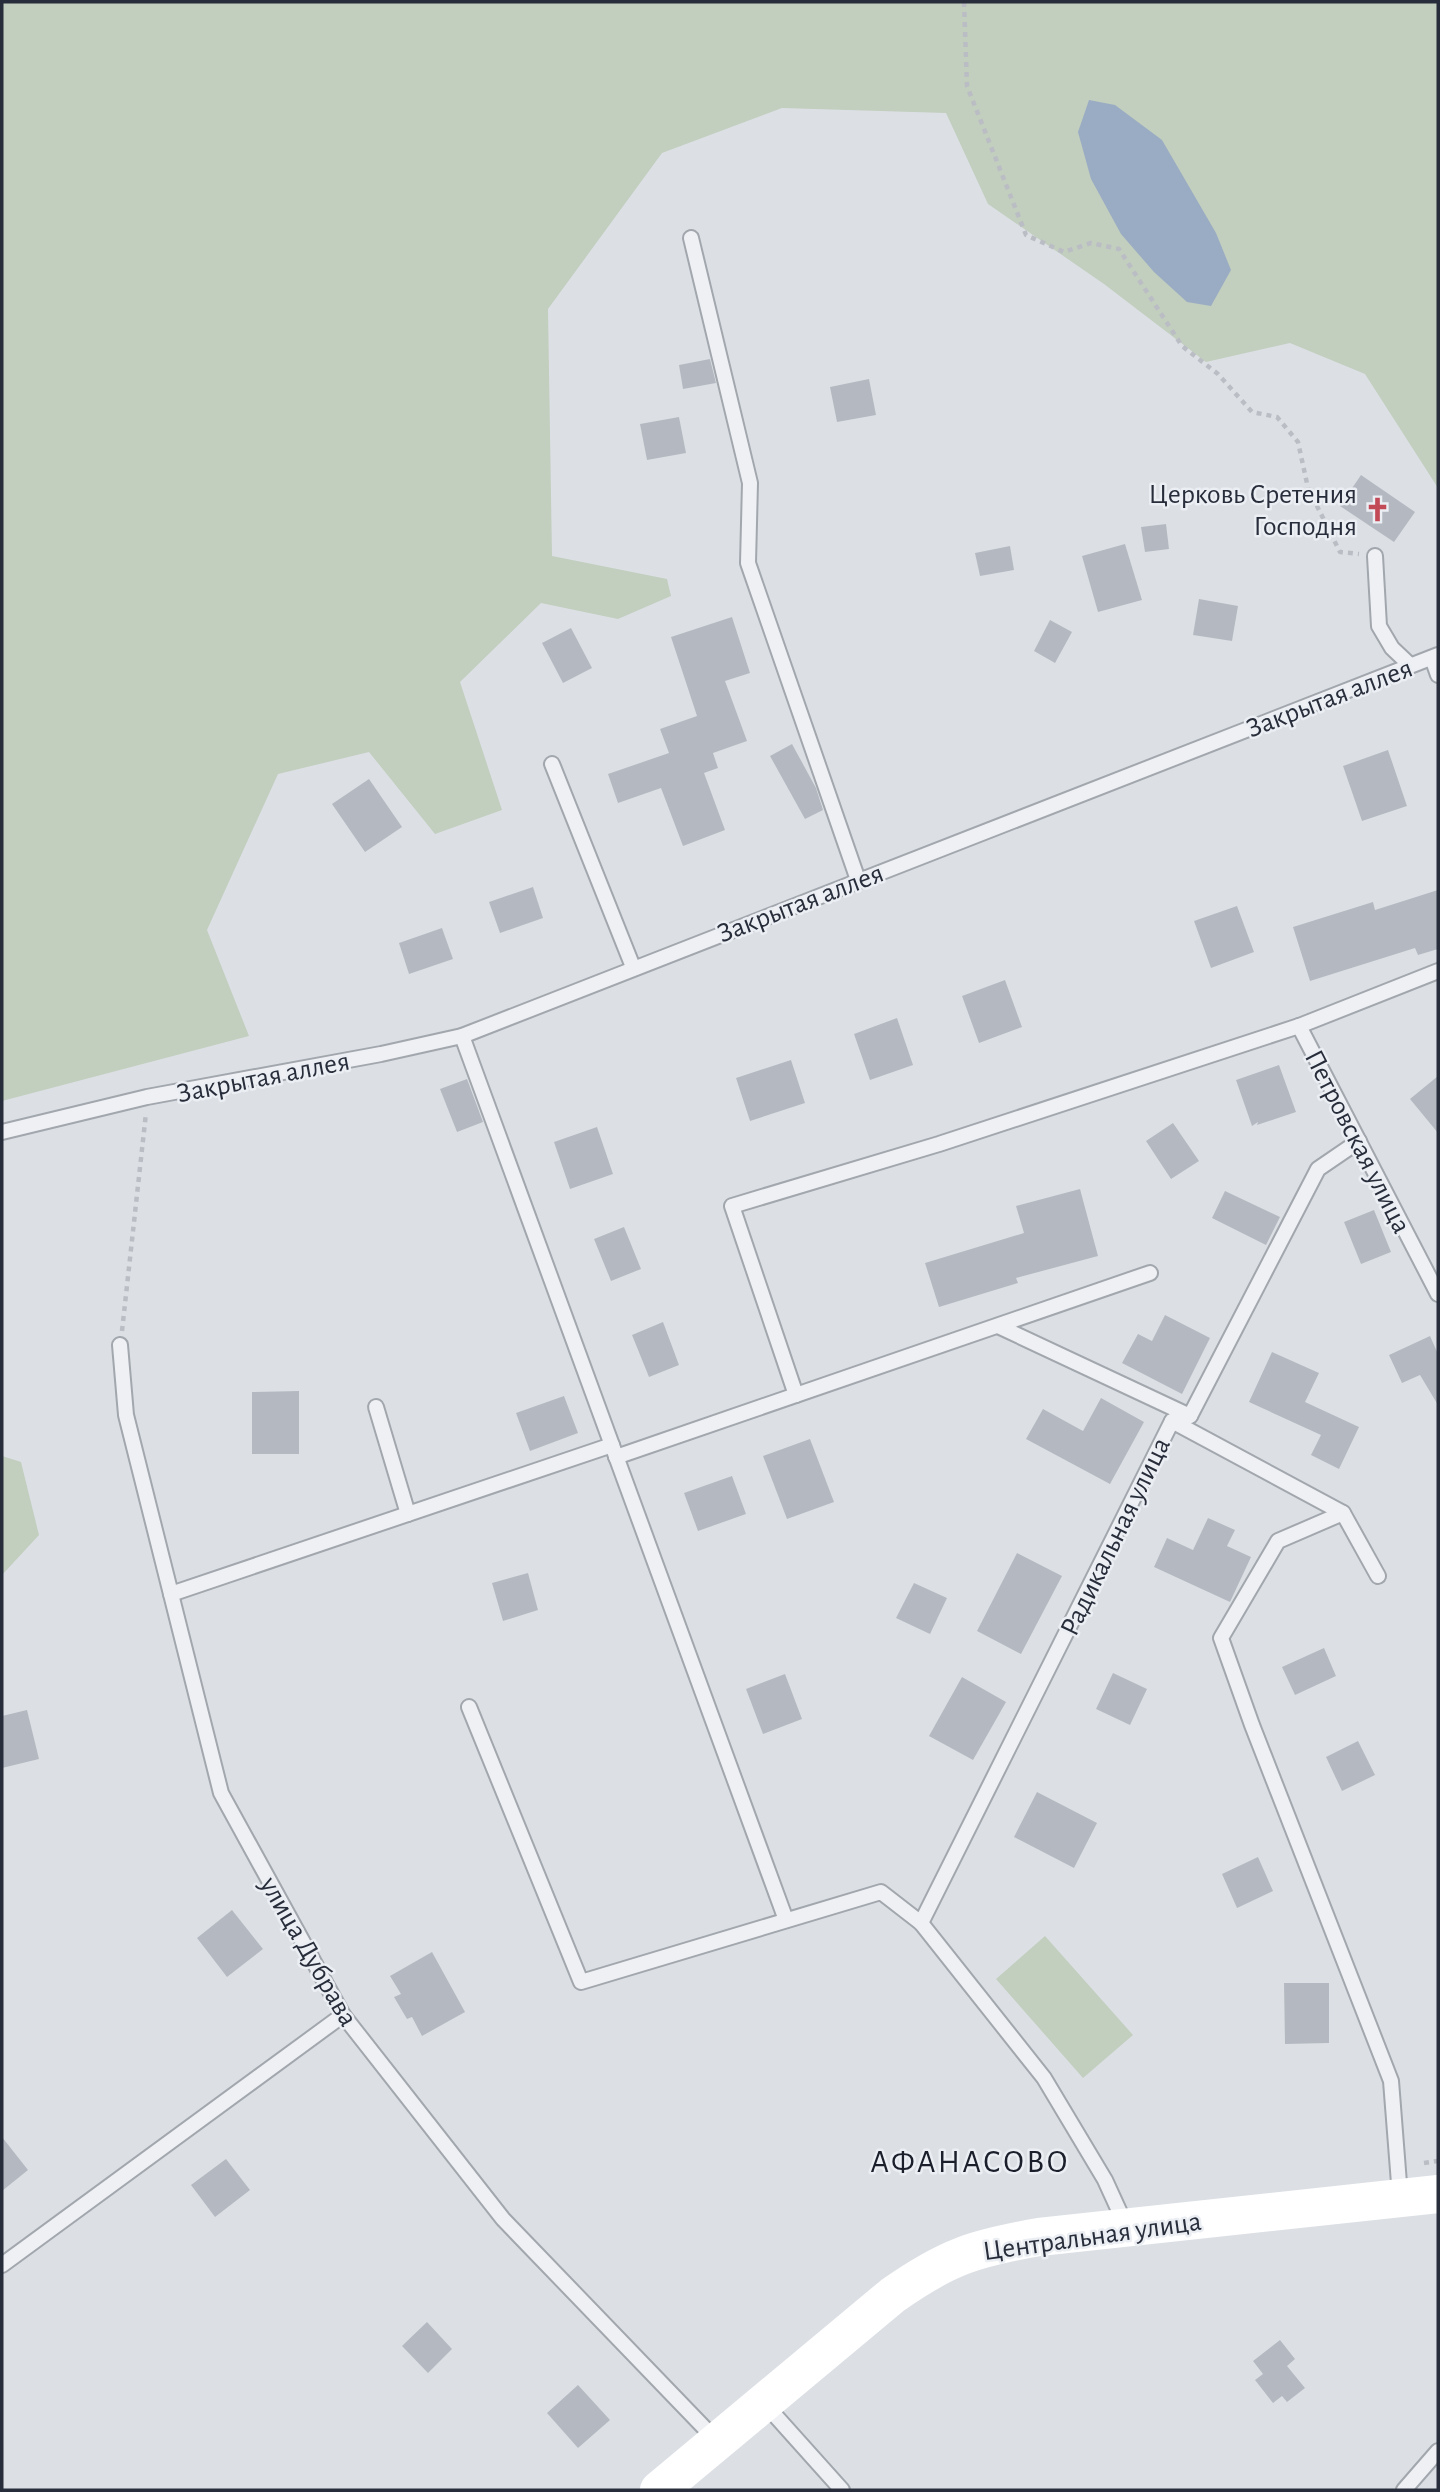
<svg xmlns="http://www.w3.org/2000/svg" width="1440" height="2492" viewBox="0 0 1440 2492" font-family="'Alegreya Sans',sans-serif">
<rect width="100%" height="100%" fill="#dce0e5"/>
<g fill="#c2cebe">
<path d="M 2,2 L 1438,2 L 1438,488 L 1365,374 L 1290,343 L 1206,362 L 1104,284 L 988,204 L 946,113 L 782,108 L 662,153 L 548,309 L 552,556 L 667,579 L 671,596 L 618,619 L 541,603 L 460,682 L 502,810 L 435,834 L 369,752 L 278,774 L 207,930 L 249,1036 L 2,1101 Z"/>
<path d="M 2,1456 L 21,1462 L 39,1535 L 2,1575 Z"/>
<path d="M 1045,1936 L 1133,2035 L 1083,2078 L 996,1979 Z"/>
</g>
<path fill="#9aacc3" d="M 1089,100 L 1115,105 L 1162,140 L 1216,233 L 1231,270 L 1211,306 L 1187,302 L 1154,272 L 1121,234 L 1091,179 L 1078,132 Z"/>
<g fill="#b4b9c1">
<path d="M 710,359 L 716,383 L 683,389 L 679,365 Z"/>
<path d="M 869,379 L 876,415 L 837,422 L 830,387 Z"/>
<path d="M 679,417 L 686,453 L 647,460 L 640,424 Z"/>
<path d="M 1361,475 L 1415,512 L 1394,542 L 1340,506 Z"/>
<path d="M 1166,524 L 1169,549 L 1145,552 L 1141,527 Z"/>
<path d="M 1125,544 L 1142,600 L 1098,612 L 1082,556 Z"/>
<path d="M 1010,546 L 1014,570 L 980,576 L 975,553 Z"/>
<path d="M 1199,599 L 1238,606 L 1232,641 L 1193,635 Z"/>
<path d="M 732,617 L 750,673 L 725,681 L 747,741 L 713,753 L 718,768 L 704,773 L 725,830 L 683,846 L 661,788 L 618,803 L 608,774 L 669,753 L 660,729 L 697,716 L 671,637 Z"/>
<path d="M 1050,620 L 1072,632 L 1055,663 L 1034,651 Z"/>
<path d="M 571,628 L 592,668 L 563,683 L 542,643 Z"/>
<path d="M 792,744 L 816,788 L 823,810 L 805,819 L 770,756 Z"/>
<path d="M 1388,750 L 1407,806 L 1362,821 L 1343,766 Z"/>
<path d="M 369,779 L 402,827 L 365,852 L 332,804 Z"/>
<path d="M 533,887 L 543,918 L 500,933 L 489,902 Z"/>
<path d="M 1438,890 L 1438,949 L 1418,955 L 1415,948 L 1310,981 L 1293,927 L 1373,902 L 1375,910 Z"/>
<path d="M 1237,906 L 1254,952 L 1211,968 L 1194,921 Z"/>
<path d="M 442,928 L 453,959 L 409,974 L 399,943 Z"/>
<path d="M 1005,980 L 1022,1027 L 979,1043 L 962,996 Z"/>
<path d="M 897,1018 L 913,1065 L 870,1080 L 854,1034 Z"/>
<path d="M 791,1060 L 805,1103 L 750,1121 L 736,1078 Z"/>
<path d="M 1279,1065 L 1296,1112 L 1257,1125 L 1258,1122 L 1252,1126 L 1236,1080 Z"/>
<path d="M 1438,1076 L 1438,1133 L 1410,1099 Z"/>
<path d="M 467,1079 L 483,1122 L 457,1132 L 440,1089 Z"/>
<path d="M 1173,1123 L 1199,1161 L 1171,1179 L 1146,1141 Z"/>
<path d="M 597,1127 L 613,1174 L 570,1189 L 554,1142 Z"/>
<path d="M 1080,1189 L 1098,1256 L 1016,1278 L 1018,1283 L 939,1307 L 925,1263 L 1024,1233 L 1016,1206 Z"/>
<path d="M 1225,1191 L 1280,1217 L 1266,1245 L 1212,1218 Z"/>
<path d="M 1374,1210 L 1391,1252 L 1361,1264 L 1344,1222 Z"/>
<path d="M 624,1227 L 641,1269 L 611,1281 L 594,1239 Z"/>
<path d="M 1165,1315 L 1210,1338 L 1182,1394 L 1122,1363 L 1138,1334 L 1152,1341 Z"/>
<path d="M 663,1322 L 679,1365 L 649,1377 L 632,1335 Z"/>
<path d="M 1430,1336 L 1438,1354 L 1438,1405 L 1420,1375 L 1402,1383 L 1389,1355 Z"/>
<path d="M 1272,1352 L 1319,1373 L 1305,1402 L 1359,1427 L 1339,1469 L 1311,1455 L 1321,1435 L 1249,1402 Z"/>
<path d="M 299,1391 L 299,1454 L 252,1454 L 252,1392 Z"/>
<path d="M 564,1396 L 578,1433 L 530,1451 L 516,1413 Z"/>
<path d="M 1101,1398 L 1144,1422 L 1110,1484 L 1026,1439 L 1043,1409 L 1083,1431 Z"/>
<path d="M 810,1439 L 834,1502 L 787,1519 L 763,1456 Z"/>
<path d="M 732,1476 L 746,1514 L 698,1531 L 684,1493 Z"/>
<path d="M 1208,1518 L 1235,1530 L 1227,1546 L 1251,1557 L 1230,1602 L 1154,1567 L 1167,1538 L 1193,1550 Z"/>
<path d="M 1017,1553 L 1062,1576 L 1021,1654 L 977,1631 Z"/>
<path d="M 528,1573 L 538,1610 L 503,1621 L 492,1583 Z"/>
<path d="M 914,1583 L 947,1598 L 930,1634 L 896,1618 Z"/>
<path d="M 1324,1648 L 1336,1676 L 1295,1695 L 1282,1667 Z"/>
<path d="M 1113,1673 L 1147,1689 L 1130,1725 L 1096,1709 Z"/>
<path d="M 785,1674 L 802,1719 L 763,1734 L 746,1689 Z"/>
<path d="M 962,1677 L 1006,1702 L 973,1760 L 929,1736 Z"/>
<path d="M 27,1710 L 39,1759 L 2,1768 L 2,1716 Z"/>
<path d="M 1358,1741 L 1375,1775 L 1342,1791 L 1326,1757 Z"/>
<path d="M 1037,1792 L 1097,1823 L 1074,1868 L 1014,1837 Z"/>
<path d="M 1258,1857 L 1273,1891 L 1237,1908 L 1222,1874 Z"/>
<path d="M 232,1910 L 263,1949 L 227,1977 L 197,1938 Z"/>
<path d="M 432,1952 L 465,2012 L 422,2036 L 412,2017 L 407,2019 L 394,1997 L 401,1994 L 390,1976 Z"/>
<path d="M 1284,1983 L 1329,1983 L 1329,2043 L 1285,2044 Z"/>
<path d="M 2,2137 L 28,2170 L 2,2191 Z"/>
<path d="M 226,2159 L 250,2190 L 215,2217 L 191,2185 Z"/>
<path d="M 427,2322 L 452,2349 L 428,2373 L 402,2346 Z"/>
<path d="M 1280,2340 L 1295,2359 L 1287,2366 L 1305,2388 L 1287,2402 L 1282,2396 L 1273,2403 L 1255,2380 L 1263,2374 L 1253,2361 Z"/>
<path d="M 578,2385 L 610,2420 L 578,2448 L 547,2413 Z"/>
</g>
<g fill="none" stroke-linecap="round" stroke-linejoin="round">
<defs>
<g id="lane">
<path d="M 691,238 L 750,483 L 748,563 L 858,880"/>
<path d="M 1375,556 L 1379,626 L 1392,648 L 1410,665"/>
<path d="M 1432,658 L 1438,675"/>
<path d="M 552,764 L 633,967"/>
<path d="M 1299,1026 L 1438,1294"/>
<path d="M 462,1036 L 786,1920"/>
<path d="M 2,1132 L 147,1097 L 381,1054 L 462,1036 L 1438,655"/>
<path d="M 998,1326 L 1190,1416"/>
<path d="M 120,1345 L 126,1415 L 221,1793 L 343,2015 L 503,2219 L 717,2441"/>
<path d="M 796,1395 L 732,1206 L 939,1144 L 1299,1026 L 1438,971"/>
<path d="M 376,1407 L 408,1514"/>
<path d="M 1172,1421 L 1343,1513"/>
<path d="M 616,1457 L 1150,1273"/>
<path d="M 1378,1576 L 1343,1513 L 1278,1541 L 1221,1638 L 1252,1725 L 1391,2081 L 1400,2196"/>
<path d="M 171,1594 L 612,1445"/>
<path d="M 469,1707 L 581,1982 L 881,1892 L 921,1923 L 1044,2078 L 1105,2180 L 1126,2226"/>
<path d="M 921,1923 L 1172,1421 L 1190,1416 L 1318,1169 L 1359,1141"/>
<path d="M 2,2265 L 343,2015"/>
<path d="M 764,2403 L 842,2490"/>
<path d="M 1404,2490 L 1438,2451"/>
</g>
</defs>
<use href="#lane" stroke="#a2a7ae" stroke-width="18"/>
<g stroke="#bbbdc4" stroke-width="4.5" stroke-dasharray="5 5" stroke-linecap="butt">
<path d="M 964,2 L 967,86 L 1026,235 L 1064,252 L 1091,243 L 1119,249 L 1182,346 L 1218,374 L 1252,412 L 1277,417 L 1298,442 L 1308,488 L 1340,552 L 1359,554"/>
<path d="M 122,1331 L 146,1113"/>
<path d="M 1424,2163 L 1438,2161"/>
</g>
<use href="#lane" stroke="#eff0f4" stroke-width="14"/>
<path stroke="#fff" stroke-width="38" d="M 659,2490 L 893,2295 C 947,2257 975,2248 1039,2237 L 1438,2194"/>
</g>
<defs>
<symbol id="church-bare" viewBox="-9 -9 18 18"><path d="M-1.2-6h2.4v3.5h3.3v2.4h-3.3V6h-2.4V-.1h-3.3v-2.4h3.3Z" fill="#c24a57" stroke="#ebeef3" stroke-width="2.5" paint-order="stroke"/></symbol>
</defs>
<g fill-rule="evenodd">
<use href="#church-bare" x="1360" y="492" width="35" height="35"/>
</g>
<g text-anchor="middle" stroke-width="5" stroke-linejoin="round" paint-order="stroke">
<g font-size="28" fill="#272d3a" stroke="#ebeef3" text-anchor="end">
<text x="1357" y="503">Церковь Сретения<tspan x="1357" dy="32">Господня</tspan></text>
</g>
<g font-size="28" fill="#272d3a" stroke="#ebeef3">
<text transform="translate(1329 697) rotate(-21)" y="10">Закрытая аллея</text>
<text transform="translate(800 902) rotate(-21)" y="10">Закрытая аллея</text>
<text transform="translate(263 1076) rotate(-11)" y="10">Закрытая аллея</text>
<text transform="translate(1359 1141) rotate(63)" y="10">Петровская улица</text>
<text transform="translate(1114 1536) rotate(-64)" y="10">Радикальная улица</text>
<text transform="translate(310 1951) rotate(60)" y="10">улица Дубрава</text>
<text transform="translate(1092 2235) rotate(-8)" y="10">Центральная улица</text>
</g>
<g font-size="32" letter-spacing="2" fill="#1a1f2b" stroke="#ebeef3">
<text x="970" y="2172">АФАНАСОВО</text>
</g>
</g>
<rect width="1440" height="2492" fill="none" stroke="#272d3a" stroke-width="7"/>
</svg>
